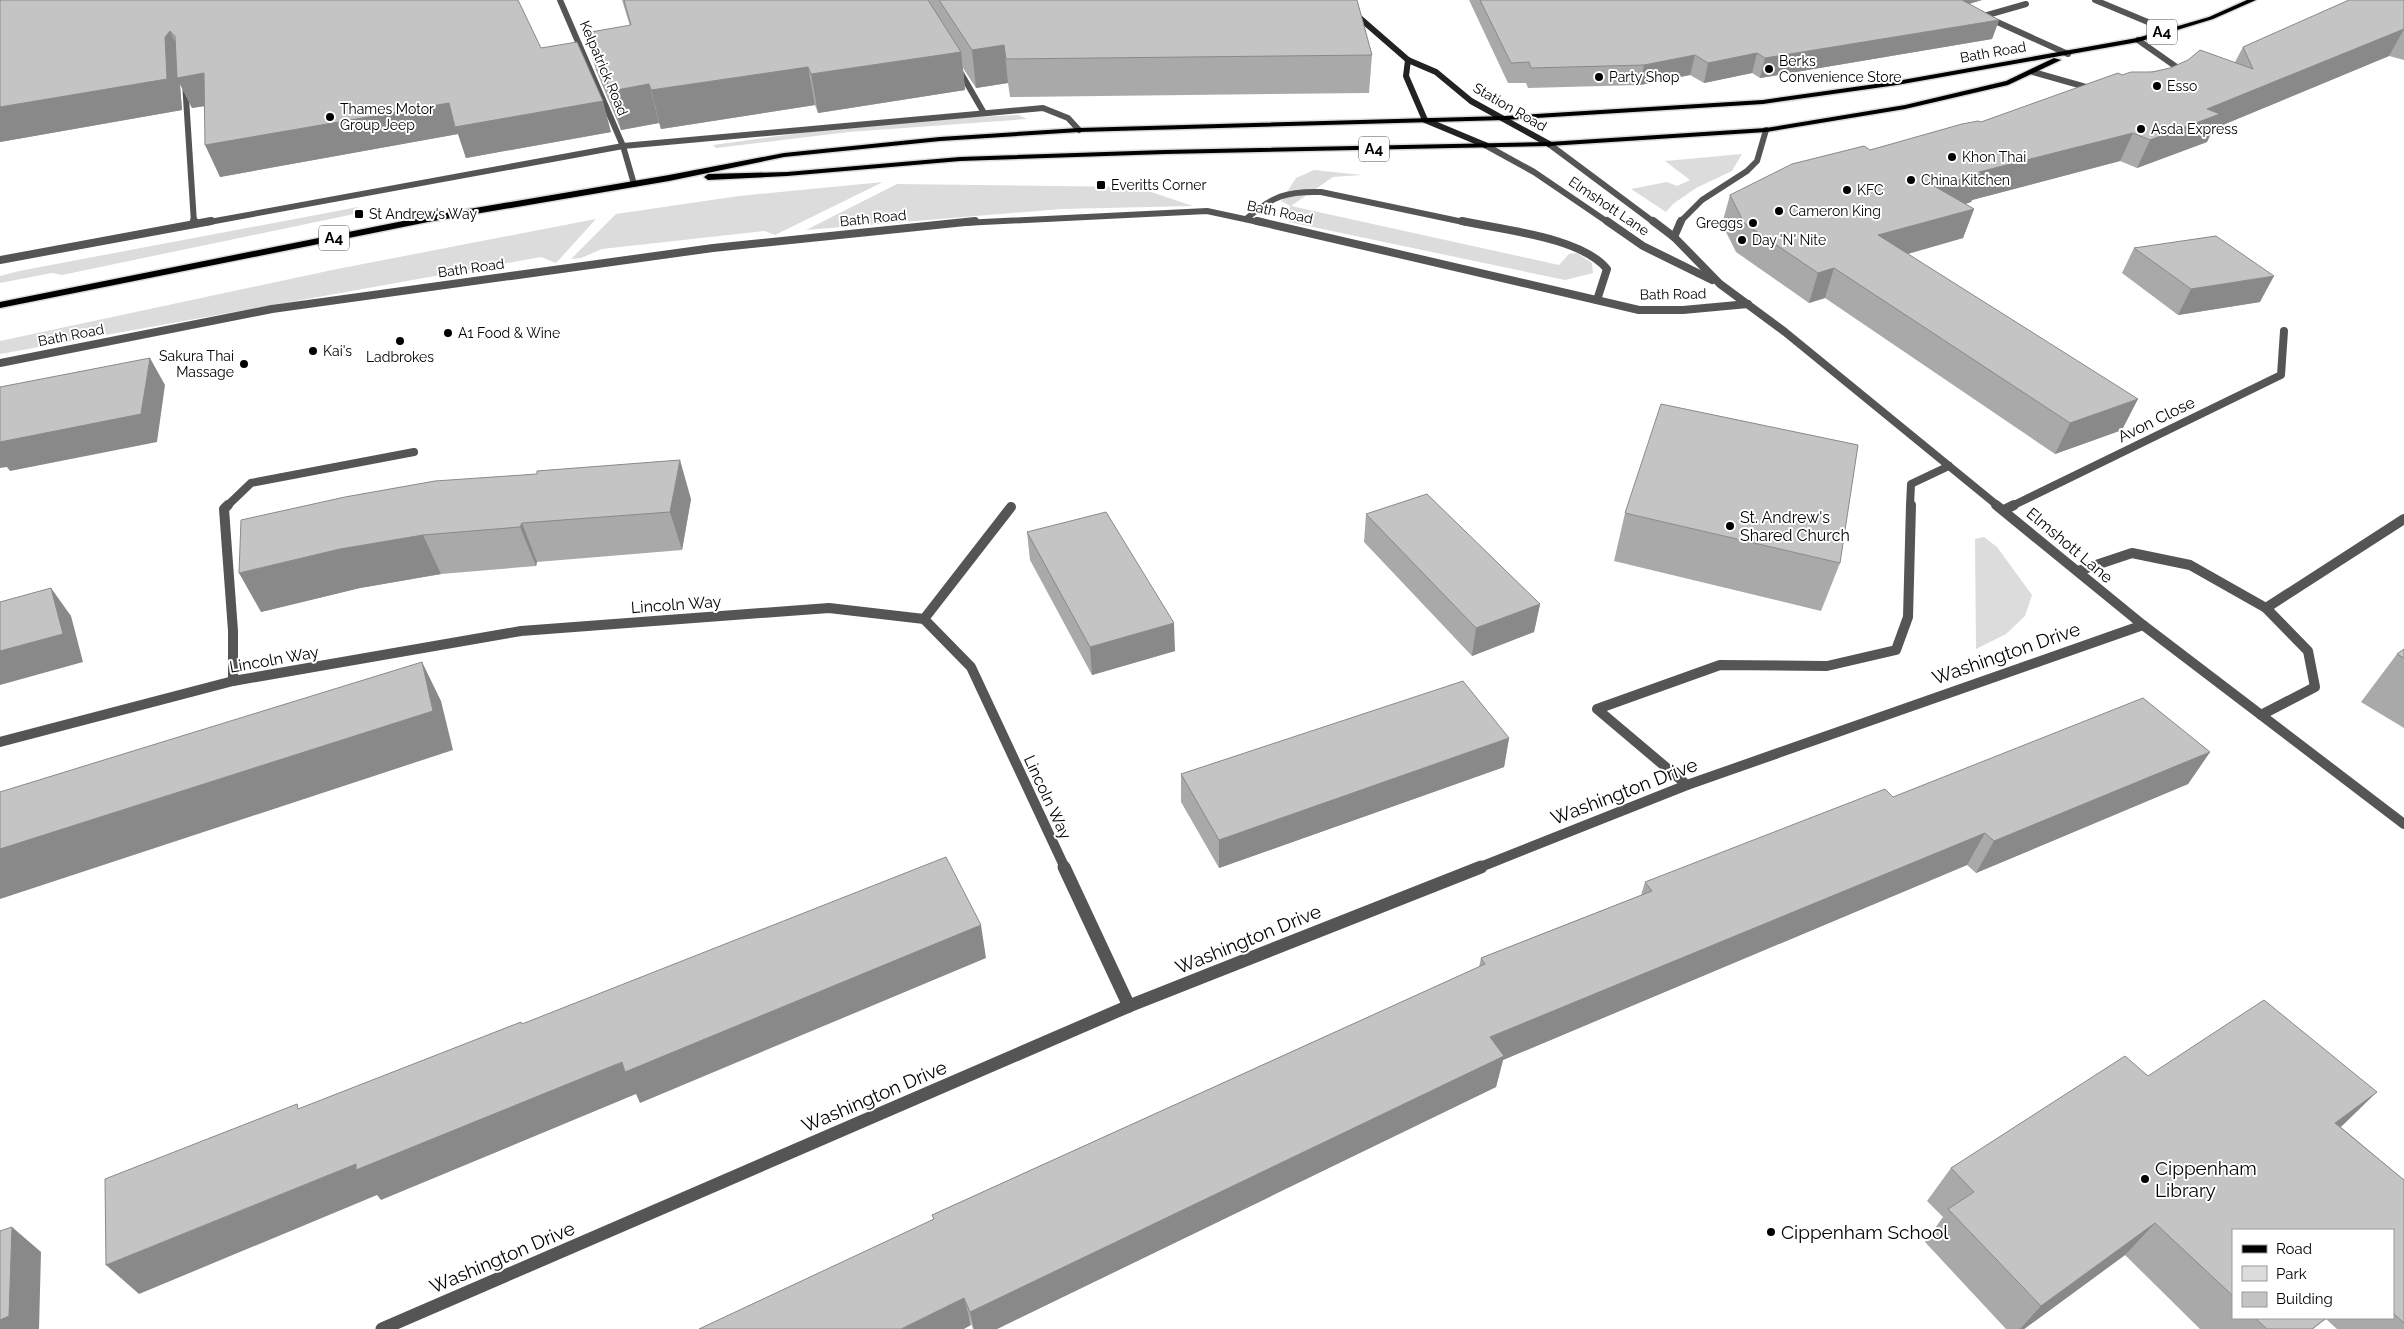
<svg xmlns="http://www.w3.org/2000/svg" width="2404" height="1329" viewBox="0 0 2404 1329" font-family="Raleway,sans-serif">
<rect width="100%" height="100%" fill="#fff"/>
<g fill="#dcdcdc">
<path d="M 1018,115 L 1027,119 L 849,132 L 716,148 L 713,145 L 887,121 Z"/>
<path d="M 1742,154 L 1732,171 L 1696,188 L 1673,204 L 1666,212 L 1631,189 L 1667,182 L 1677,186 L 1690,180 L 1665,161 Z"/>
<path d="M 1314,170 L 1362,175 L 1333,177 L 1291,206 L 1559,265 L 1569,254 L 1577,253 L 1592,263 L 1593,273 L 1565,280 L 1289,222 L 1290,206 L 1281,201 L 1296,178 Z"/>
<path d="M 883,182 L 775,235 L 765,231 L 602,249 L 581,258 L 571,259 L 616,214 L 739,196 Z"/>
<path d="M 897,184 L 1136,187 L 1193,206 L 1061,209 L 806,230 Z"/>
<path d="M 358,207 L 359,213 L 62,275 L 52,273 L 0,283 L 0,276 L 19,271 Z"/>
<path d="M 596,219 L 556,263 L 541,257 L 0,354 L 0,341 L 337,269 Z"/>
<path d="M 1984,537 L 1997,547 L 2032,595 L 2025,616 L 2006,634 L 1976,649 L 1975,539 Z"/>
</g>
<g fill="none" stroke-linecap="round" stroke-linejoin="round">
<defs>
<g id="primary">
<path d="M 2247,0 L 2256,0 L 2213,19 L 2138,42 L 1897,85 L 1763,104 L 1505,120 L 1079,132 L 940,141 L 784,157 L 669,181 L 428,222 L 0,308 L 0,302 L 428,216 L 669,175 L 784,153 L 940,137 L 1079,128 L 1505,116 L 1763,100 L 1897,81 L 2137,38 L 2209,17 Z"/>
<path d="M 2054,58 L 2061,60 L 2008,85 L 1905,109 L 1766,132 L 1549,146 L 1165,154 L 960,161 L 787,176 L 708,180 L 704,177 L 708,174 L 787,172 L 960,157 L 1165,150 L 1549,142 L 1766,128 L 1905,105 L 2006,81 Z"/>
</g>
</defs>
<use href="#primary" stroke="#dbdbdb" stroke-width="3"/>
<g stroke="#555" stroke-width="6">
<path d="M 2095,0 L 2167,30"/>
<path d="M 2026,4 L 1984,16 L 2068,54"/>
<path d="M 2138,40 L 2185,73"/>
<path d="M 958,68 L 984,113"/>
<path d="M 2033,72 L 2093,89"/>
<path d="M 185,82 L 194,223"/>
<path d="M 1246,219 C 1273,196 1286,191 1321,192 L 1468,223"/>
</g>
<g stroke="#555" stroke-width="8">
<path d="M 194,221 L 194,224"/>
<path d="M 1462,221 C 1502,230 1581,237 1607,269 L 1597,300"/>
<path d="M 227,506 L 251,483 L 414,452"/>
<path d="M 1910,506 L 1911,484 L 1949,466"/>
</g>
<g stroke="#555" stroke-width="10">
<path d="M 228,505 L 224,509 L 233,631 L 233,681"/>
<path d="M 2078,571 L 2132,553 L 2190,565 L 2266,608 L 2404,519"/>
<path d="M 2261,715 L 2315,687 L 2308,651 L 2266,608"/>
<path d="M 1687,785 L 1597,709 L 1720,665 L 1827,666 L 1896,650 L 1908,617 L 1911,505"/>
</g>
<g stroke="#555" stroke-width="6">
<path d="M 560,0 L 623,146 L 634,184"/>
<path d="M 1549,144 L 1655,223"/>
<path d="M 1485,145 L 1534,172 L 1609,223"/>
<path d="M 204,223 L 623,146 L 1043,108 L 1068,118 L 1079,130"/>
<path d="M 963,223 L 1207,211 L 1263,223"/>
<path d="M 1679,223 L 1702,200 L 1747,171 L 1757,161 L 1766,130"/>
</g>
<g stroke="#555" stroke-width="8">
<path d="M 1257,221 L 1639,310 L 1683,310 L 1748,304"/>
<path d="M 1607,221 L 1643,246 L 1712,280"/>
<path d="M 1653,221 L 1674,237 L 1720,284 L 1785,332 L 1998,506"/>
<path d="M 1674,237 L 1681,221"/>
<path d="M 0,260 L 211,221"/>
<path d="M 0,363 L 272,309 L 713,248 L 975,221"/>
<path d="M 2012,506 L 2281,375 L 2284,331"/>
</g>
<g stroke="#555" stroke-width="10">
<path d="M 1996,505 L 2143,625 L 2404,824"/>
<path d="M 2004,510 L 2014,505"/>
<path d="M 924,619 L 1011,507"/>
<path d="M 0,742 L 233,681 L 521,631 L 829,608 L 924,619 L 971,667 L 1065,868"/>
<path d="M 1478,868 L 1687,785 L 2143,625"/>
</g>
<g stroke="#555" stroke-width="13">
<path d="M 1064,867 L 1129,1006"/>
<path d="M 382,1329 L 1129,1006 L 1481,867"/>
</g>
<g stroke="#222" stroke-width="6">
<path d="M 1339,0 L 1408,60 L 1436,72 L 1471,101 L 1549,144"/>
<path d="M 1408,60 L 1406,76 L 1425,120 L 1485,145"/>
</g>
<use href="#primary" fill="#000" fill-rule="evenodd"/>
</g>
<g fill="#a9a9a9" fill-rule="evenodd">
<path d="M 0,0 L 541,48 L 611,132 L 466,158 L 458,134 L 220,177 L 205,106 L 192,108 L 180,84 L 182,110 L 0,142 Z"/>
<path d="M 622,0 L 1357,0 L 1372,55 L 1369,93 L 1010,97 L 1008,83 L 976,88 L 963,68 L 965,90 L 818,113 L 815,105 L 661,129 L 659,123 L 621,130 L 596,70 L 585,33 L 630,26 Z"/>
<path d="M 1469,0 L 1982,0 L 1969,4 L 1999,20 L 1992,39 L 1760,78 L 1752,73 L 1704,83 L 1690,75 L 1640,85 L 1528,88 L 1526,83 L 1508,83 Z"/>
<path d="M 2404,0 L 2404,60 L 2389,56 L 2213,129 L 2207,142 L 2137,168 L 2120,161 L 1972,200 L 1971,202 L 1966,204 L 1974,209 L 1963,238 L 1908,254 L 2122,430 L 2055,454 L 1825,298 L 1809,303 L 1736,252 L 1722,224 L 1730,195 L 1870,150 L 1981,122 L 2122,75 L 2235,62 L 2243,47 Z"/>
<path d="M 2134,248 L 2260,302 L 2178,315 L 2122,273 Z"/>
<path d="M 691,499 L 682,550 L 537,562 L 536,566 L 441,574 L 360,588 L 261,612 L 241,520 Z"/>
<path d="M 1625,513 L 1840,563 L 1821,611 L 1614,561 Z"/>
<path d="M 1366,514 L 1540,604 L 1534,632 L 1472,656 L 1364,542 Z"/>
<path d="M 1027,532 L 1175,651 L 1092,675 L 1030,560 Z"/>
<path d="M 2404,649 L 2404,728 L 2361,702 L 2397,654 Z"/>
<path d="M 1509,738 L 1504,767 L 1219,868 L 1181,802 L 1181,774 Z"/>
<path d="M 2210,752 L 2188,784 L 1976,873 L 1967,865 L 1503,1060 L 1496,1087 L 997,1329 L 973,1329 L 932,1215 L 1479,967 L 1481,958 L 1641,895 L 1645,882 L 1893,797 Z"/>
<path d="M 2148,1076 L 2341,1127 L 2404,1180 L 2404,1329 L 2337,1329 L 2326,1319 L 2313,1329 L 2200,1329 L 2125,1255 L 2024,1329 L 2006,1329 L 1925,1242 L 1943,1217 L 1927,1201 L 1951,1168 ZM 2233,1230 L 2393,1230 L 2393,1318 L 2233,1318 Z"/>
</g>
<g fill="#898989">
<path d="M 1945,0 L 1982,0 L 1941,12 Z"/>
<path d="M 1999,20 L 1992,39 L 1760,78 L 1765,58 Z"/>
<path d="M 2404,29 L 2389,56 L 2213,129 L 2207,142 L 2137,168 L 2150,140 L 2207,109 Z"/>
<path d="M 170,31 L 184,61 L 204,73 L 218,104 L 192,108 L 180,84 L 182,110 L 0,142 L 0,107 L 165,37 Z"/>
<path d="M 1004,45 L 1008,83 L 976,88 L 972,50 Z"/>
<path d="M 961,52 L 965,90 L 818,113 L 811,74 Z"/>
<path d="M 1757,53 L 1752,73 L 1704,83 L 1708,63 Z"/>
<path d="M 1695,55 L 1690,75 L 1640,85 L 1644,65 Z"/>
<path d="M 808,67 L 815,105 L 661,129 L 651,90 Z"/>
<path d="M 649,84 L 659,123 L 621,130 L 611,91 Z"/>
<path d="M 603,101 L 611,132 L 466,158 L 458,134 L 220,177 L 205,145 L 449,103 Z"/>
<path d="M 2133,133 L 2120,161 L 1972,200 L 1971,202 L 1924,215 L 1934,186 L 1979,172 Z"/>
<path d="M 1974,209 L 1963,238 L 1868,265 L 1878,235 Z"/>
<path d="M 1834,268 L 1825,298 L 1809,303 L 1818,273 Z"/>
<path d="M 2274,276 L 2260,302 L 2178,315 L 2191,289 Z"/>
<path d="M 150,358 L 165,385 L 157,442 L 10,471 L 7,467 L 0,468 L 0,442 Z"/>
<path d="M 2138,399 L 2122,430 L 2055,454 L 2070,423 Z"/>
<path d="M 680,460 L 691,499 L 682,550 L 670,512 Z"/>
<path d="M 522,523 L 537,562 L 536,566 L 520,527 Z"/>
<path d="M 423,535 L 441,574 L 360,588 L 261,612 L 239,573 L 340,549 Z"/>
<path d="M 51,588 L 71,616 L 83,662 L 0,685 L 0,651 Z"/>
<path d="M 1540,604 L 1534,632 L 1472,656 L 1476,628 Z"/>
<path d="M 1174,623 L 1175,651 L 1092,675 L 1090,647 Z"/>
<path d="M 422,662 L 441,701 L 453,750 L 0,899 L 0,849 Z"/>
<path d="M 1509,738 L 1504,767 L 1219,868 L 1219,840 Z"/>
<path d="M 2210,752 L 2188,784 L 1976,873 L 1994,841 Z"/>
<path d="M 1985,833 L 1967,865 L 1503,1060 L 1496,1087 L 997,1329 L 974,1329 L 970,1312 L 1490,1037 Z"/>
<path d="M 981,925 L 986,958 L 640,1103 L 636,1094 L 381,1200 L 377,1195 L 139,1294 L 106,1265 L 356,1164 Z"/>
<path d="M 2377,1092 L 2342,1126 L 2301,1156 L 2335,1123 Z"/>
<path d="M 2155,1223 L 2125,1255 L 2024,1329 L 2020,1329 L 2041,1306 Z"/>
<path d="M 12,1227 L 41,1252 L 39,1329 L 0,1329 L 0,1320 Z"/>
<path d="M 964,1298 L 971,1325 L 964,1329 L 901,1329 Z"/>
</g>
<g fill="#c4c4c4" stroke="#898989">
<path d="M 0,0 L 518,0 L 541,48 L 577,42 L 603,101 L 455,127 L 449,103 L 205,145 L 204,73 L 177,78 L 175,36 L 170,31 L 165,37 L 167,79 L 0,107 Z"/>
<path d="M 624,0 L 928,0 L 961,52 L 811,74 L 808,67 L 651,90 L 649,84 L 611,91 L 585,33 L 631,25 Z"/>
<path d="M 939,0 L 1357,0 L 1372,55 L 1006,59 L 1004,45 L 972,50 Z"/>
<path d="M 1480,0 L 1962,0 L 1999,20 L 1765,58 L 1757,53 L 1708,63 L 1695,55 L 1644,65 L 1531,68 L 1529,62 L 1511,63 Z"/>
<path d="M 2349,0 L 2404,0 L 2404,29 L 2207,109 L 2220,114 L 2150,140 L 2133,133 L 1979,172 L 1982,174 L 1934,186 L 1974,209 L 1878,235 L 2138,399 L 2070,423 L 1834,268 L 1818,273 L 1744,223 L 1730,195 L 1792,164 L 1864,146 L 1870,150 L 1962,124 L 1978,121 L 1981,122 L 2118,73 L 2122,75 L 2131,72 L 2152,72 L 2170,68 L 2188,60 L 2200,50 L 2253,69 L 2243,47 Z"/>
<path d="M 2216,236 L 2274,276 L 2191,289 L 2134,248 Z"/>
<path d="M 150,358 L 141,414 L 0,442 L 0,387 Z"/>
<path d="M 1661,404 L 1858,445 L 1840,563 L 1625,513 Z"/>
<path d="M 680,460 L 670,512 L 522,523 L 520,527 L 423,535 L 340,549 L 239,573 L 241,520 L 345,497 L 435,481 L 537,474 L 537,471 Z"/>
<path d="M 1427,494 L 1540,604 L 1476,628 L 1366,514 Z"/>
<path d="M 1106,512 L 1174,623 L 1090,647 L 1027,532 Z"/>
<path d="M 51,588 L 63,634 L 0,651 L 0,602 Z"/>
<path d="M 2404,649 L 2404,658 L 2397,654 Z"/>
<path d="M 422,662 L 433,711 L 0,849 L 0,792 Z"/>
<path d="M 1463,681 L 1509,738 L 1219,840 L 1181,774 Z"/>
<path d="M 2143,698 L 2210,752 L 1994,841 L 1985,833 L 1490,1037 L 1504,1056 L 970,1312 L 964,1298 L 901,1329 L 699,1329 L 934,1219 L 932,1215 L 1485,964 L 1481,958 L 1652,891 L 1645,882 L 1885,789 L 1893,797 Z"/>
<path d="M 946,857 L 981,925 L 625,1072 L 622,1062 L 356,1170 L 356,1164 L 106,1265 L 105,1179 L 297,1104 L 298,1109 L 521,1022 L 522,1024 Z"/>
<path d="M 2264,1000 L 2377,1092 L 2335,1123 L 2404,1180 L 2404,1323 L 2393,1313 L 2393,1230 L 2233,1230 L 2233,1296 L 2155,1223 L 2041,1306 L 1948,1209 L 1974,1192 L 1951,1168 L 2125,1056 L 2148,1076 Z"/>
<path d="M 12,1227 L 9,1316 L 0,1320 L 0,1231 Z"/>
<path d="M 2255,1318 L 2326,1318 L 2312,1329 L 2267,1329 Z"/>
</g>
<g fill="#000" stroke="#fff" stroke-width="2">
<circle cx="1769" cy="69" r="5"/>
<circle cx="1599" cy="77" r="5"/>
<circle cx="2157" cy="86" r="5"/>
<circle cx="330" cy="117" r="5"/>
<circle cx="2141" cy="129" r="5"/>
<circle cx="1952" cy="157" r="5"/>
<circle cx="1911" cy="180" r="5"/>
<rect x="1096" y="180" width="10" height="10" rx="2.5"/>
<circle cx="1847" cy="190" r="5"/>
<circle cx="1779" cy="211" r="5"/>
<rect x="354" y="209" width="10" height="10" rx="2.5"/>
<circle cx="1753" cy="223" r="5"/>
<circle cx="1742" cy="240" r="5"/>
<circle cx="448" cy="333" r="5"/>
<circle cx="400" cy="341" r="5"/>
<circle cx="313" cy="351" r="5"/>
<circle cx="244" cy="364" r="5"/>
<circle cx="1730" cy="526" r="5"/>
<circle cx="2145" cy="1179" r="5"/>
<circle cx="1771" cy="1232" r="5"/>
</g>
<g text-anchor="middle" stroke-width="4" stroke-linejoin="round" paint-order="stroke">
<g font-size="14" fill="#000" stroke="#fff">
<text transform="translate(1993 52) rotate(-10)" y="5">Bath Road</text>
<text transform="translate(604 68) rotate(67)" y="5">Kelpatrick Road</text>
<text transform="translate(1510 107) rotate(30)" y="5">Station Road</text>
<text transform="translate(1609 206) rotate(34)" y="5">Elmshott Lane</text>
<text transform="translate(1280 212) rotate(12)" y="5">Bath Road</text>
<text transform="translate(873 218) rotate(-6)" y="5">Bath Road</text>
<text transform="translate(471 268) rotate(-8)" y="5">Bath Road</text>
<text transform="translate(1673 294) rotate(-1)" y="5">Bath Road</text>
<text transform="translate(71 335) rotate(-11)" y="5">Bath Road</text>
</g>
<g font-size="14" fill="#000" stroke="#fff" text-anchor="start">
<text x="1779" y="66">Berks<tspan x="1779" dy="16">Convenience Store</tspan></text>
<text x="1609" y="82">Party Shop</text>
<text x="2167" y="91">Esso</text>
<text x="340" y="114">Thames Motor<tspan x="340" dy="16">Group Jeep</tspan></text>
<text x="2151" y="134">Asda Express</text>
<text x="1962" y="162">Khon Thai</text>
<text x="1921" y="185">China Kitchen</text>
<text x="1111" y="190">Everitts Corner</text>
<text x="1857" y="195">KFC</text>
<text x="1789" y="216">Cameron King</text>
<text x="369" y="219">St Andrew's Way</text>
<text x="1743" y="228" text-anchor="end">Greggs</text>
<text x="1752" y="245">Day 'N' Nite</text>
<text x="458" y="338">A1 Food &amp; Wine</text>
<text x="323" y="356">Kai's</text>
<text x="234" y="361" text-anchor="end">Sakura Thai<tspan x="234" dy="16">Massage</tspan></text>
<text x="400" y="362" text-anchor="middle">Ladbrokes</text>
</g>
<g fill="#fff" stroke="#4c4c4c" stroke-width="1">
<rect x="2147" y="19.5" width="30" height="25" rx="4"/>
<rect x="1359" y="136.5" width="30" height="25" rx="4"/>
<rect x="319" y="225.5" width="30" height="25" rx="4"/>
</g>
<g font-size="15" font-weight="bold" fill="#000">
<text x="2162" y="37">A4</text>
<text x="1374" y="154">A4</text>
<text x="334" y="243">A4</text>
</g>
<g font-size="16" fill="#000" stroke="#fff">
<text transform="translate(2156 419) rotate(-26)" y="6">Avon Close</text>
<text transform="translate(2070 545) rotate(40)" y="6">Elmshott Lane</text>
<text transform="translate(676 604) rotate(-4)" y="6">Lincoln Way</text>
<text transform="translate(274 659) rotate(-10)" y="6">Lincoln Way</text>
<text transform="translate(1048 797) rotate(65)" y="6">Lincoln Way</text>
</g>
<g font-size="16" fill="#000" stroke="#fff" text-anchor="start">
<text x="1740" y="523">St. Andrew's<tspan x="1740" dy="18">Shared Church</tspan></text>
</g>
<g font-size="19" fill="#000" stroke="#fff">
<text transform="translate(2006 653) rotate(-19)" y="7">Washington Drive</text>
<text transform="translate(1624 791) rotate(-21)" y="7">Washington Drive</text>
<text transform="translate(1248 939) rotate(-22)" y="7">Washington Drive</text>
<text transform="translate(874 1096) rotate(-23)" y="7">Washington Drive</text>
<text transform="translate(502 1257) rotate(-23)" y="7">Washington Drive</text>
</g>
<g font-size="19" fill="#000" stroke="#fff" text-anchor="start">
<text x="2155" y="1175">Cippenham<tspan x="2155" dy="22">Library</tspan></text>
<text x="1781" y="1239">Cippenham School</text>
</g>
</g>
<rect x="2232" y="1229" width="162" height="90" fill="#ffffff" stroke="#999999"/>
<rect x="2242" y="1245" width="25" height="8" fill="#000000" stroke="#999999"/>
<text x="2276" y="1254" font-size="15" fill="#000000">Road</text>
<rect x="2242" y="1266" width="25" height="15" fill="#dcdcdc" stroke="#999999"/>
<text x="2276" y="1279" font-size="15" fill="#000000">Park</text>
<rect x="2242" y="1292" width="25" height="15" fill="#c4c4c4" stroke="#999999"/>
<text x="2276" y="1304" font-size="15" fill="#000000">Building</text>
</svg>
